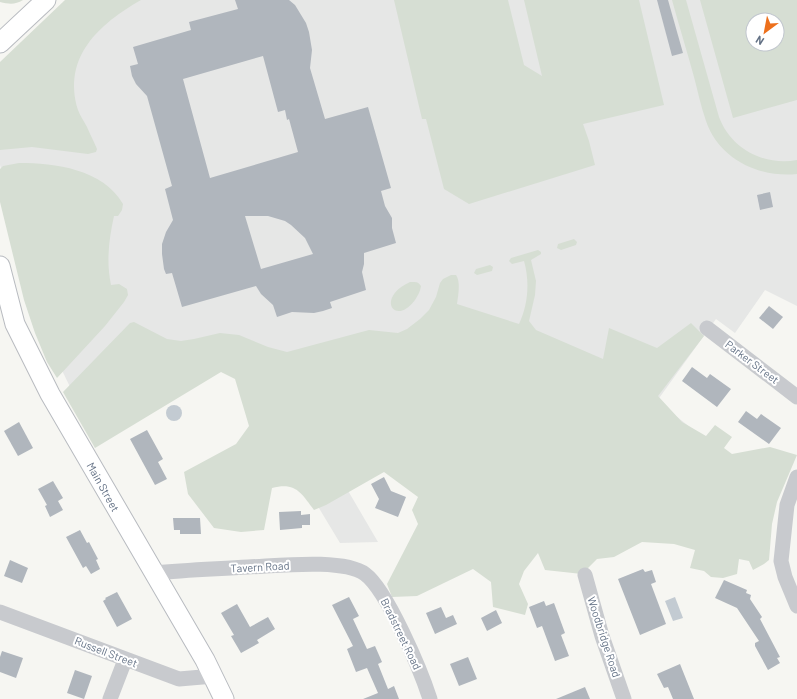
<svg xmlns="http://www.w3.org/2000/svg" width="797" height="699" viewBox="0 0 797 699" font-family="Barlow,sans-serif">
<rect width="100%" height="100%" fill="#f6f6f2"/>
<path fill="#e6e7e6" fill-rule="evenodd" d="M 71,0 L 797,0 L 797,306 L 765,290 L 735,333 L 716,319 L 657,401 L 705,439 L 395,427 L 333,465 L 378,542 L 340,543 L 225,352 L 72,391 L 56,358 L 24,263 L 0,165 L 0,68 ZM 753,20 L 777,20 L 777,44 L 753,44 Z"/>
<g fill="#d6ded3" fill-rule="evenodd">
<path d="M 0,0 L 23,0 C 15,5 9,4 0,2 Z"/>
<path d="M 65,0 L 141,0 C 99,24 62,57 78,110 C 80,116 84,121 87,127 C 90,134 94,142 97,149 L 96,152 L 88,154 L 32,147 L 0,150 L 0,62 Z"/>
<path d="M 394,0 L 508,0 L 524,65 L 542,76 L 524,0 L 639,0 L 664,105 L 583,124 L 589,141 L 595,165 L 469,204 L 444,189 L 426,119 L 422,119 Z"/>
<path d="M 672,0 L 686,0 L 719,117 C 731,149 764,166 797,160 L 797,174 C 759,178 719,159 706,121 C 701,107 698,92 694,77 C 687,51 679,26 672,0 Z"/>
<path d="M 700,0 L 797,0 L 797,100 L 733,118 ZM 753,20 L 777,20 L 777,44 L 753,44 Z"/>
<path d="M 19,163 C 55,163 103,169 123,204 L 122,210 L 118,216 L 114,216 C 109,239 106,261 111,285 L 119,284 L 127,289 L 128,295 L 124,302 L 105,326 L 57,378 L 47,362 L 35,333 L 24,300 L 0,202 L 0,169 L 3,166 Z"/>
<path d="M 574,239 L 577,242 L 576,245 L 561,250 L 557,248 L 558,244 Z"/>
<path d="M 538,250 L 541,252 L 541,254 L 531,260 L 536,281 L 535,295 L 529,321 L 536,330 L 603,359 L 609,328 L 657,348 L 691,323 L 704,336 L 658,396 L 682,422 L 706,436 L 715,425 L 732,437 L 724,448 L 732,454 L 770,447 L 797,455 L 777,502 L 772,524 L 769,560 L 764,564 L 753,570 L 749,561 L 739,559 L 737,574 L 723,578 L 711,577 L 704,571 L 690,568 L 695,550 L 674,544 L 642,542 L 614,557 L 597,559 L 582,574 L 545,570 L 538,553 L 524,571 L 519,584 L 528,604 L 525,615 L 493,607 L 491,582 L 473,569 L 417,596 L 392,597 L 387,584 L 418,524 L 412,510 L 418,497 L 384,472 L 326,505 L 314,510 C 301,493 296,482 272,488 L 264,530 L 241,532 L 214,528 L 188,494 L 184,472 L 236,444 L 249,426 L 235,379 L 221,372 L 95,448 L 63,392 L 130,323 L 134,322 L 167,339 L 181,341 L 194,339 L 220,333 L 239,335 L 268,347 L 287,352 L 369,330 L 398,333 L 407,329 L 420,319 L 429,310 L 436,297 L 440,283 L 443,279 L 451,275 L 456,275 C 461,282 458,296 457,304 L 519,324 C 528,305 530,282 524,261 L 512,264 L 509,261 L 511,258 Z"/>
<path d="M 490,265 L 493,267 L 492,271 L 477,275 L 474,273 L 476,269 Z"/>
<path d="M 410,282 C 415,282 418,281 421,286 C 420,292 418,295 415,300 C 395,327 375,298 410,282 Z"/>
</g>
<g fill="#c3cbd2">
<circle cx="174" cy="413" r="8"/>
<path d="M 675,597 L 683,618 L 673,621 L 665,601 Z"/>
</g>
<g fill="#b0b6bd" fill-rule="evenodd">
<path d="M 235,0 L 289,0 L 295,5 L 306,23 L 309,32 L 312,50 L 310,68 L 325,119 L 368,107 L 391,188 L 381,191 L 385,206 L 392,218 L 392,228 L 396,243 L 364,253 L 364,264 L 362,272 L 366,290 L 330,302 L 332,308 L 323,311 L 314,313 L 292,312 L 277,317 L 273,305 L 261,294 L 256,286 L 182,307 L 172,273 L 166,274 L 164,269 L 162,254 L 162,244 L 166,232 L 173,220 L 165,189 L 172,186 L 147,96 L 136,84 L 132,76 L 130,66 L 138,64 L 133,47 L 191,30 L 189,22 L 238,9 ZM 263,56 L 278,112 L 285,110 L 287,120 L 289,119 L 298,152 L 210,178 L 183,79 ZM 245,216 L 268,216 L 285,221 L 291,225 L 305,238 L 313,254 L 261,269 Z"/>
<path d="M 657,0 L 668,0 L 683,53 L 672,56 Z"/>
<path d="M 770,192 L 773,207 L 760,210 L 757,195 Z"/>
<path d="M 769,306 L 783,317 L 773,329 L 759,318 Z"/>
<path d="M 692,367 L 707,378 L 710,374 L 731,389 L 717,407 L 682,381 Z"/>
<path d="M 746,411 L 757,419 L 761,414 L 781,428 L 769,444 L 738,422 Z"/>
<path d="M 19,422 L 33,448 L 18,456 L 4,431 Z"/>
<path d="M 147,430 L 163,459 L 158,462 L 167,479 L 155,485 L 130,439 Z"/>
<path d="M 384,477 L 391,491 L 406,497 L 398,517 L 375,508 L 379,499 L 371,484 Z"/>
<path d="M 53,481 L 63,498 L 58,501 L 63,510 L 50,517 L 45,506 L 47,505 L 38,489 Z"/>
<path d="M 301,511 L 301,515 L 310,514 L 310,525 L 302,525 L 302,528 L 280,530 L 279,512 Z"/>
<path d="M 173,518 L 200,518 L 201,534 L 180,534 L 180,530 L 174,530 Z"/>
<path d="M 80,530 L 87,543 L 89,542 L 98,559 L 96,560 L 100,569 L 91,574 L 86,566 L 83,568 L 66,537 Z"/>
<path d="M 10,560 L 28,568 L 22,583 L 4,576 Z"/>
<path d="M 643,569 L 645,572 L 652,570 L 656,582 L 651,584 L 666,624 L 640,635 L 618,579 Z"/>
<path d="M 724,580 L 747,590 L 746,593 L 751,595 L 750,599 L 762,617 L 760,619 L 780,657 L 777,658 L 780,663 L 768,670 L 755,646 L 755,643 L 759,641 L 737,608 L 715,598 Z"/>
<path d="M 117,592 L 132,619 L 117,627 L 103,601 L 106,599 L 105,598 Z"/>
<path d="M 349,597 L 359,616 L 353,619 L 367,649 L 375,646 L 382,662 L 378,664 L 388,689 L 394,686 L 399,699 L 363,699 L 378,693 L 367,668 L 356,672 L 347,649 L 353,646 L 332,605 Z"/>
<path d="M 544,601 L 546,606 L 554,603 L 565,633 L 561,635 L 569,656 L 555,661 L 542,626 L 537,628 L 529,607 Z"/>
<path d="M 237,604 L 250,627 L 268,617 L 275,629 L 257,640 L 259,643 L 241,653 L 231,636 L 234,635 L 221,613 Z"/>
<path d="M 441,607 L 446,618 L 453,615 L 457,624 L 435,634 L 426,613 Z"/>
<path d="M 496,610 L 502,623 L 487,631 L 481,618 Z"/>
<path d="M 2,651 L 23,658 L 16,678 L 0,672 L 0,657 Z"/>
<path d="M 468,657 L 477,679 L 459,686 L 450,664 Z"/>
<path d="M 680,664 L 694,699 L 673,699 L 668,687 L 664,688 L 657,674 Z"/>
<path d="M 75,670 L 92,676 L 84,699 L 67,693 Z"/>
<path d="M 585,687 L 590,699 L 556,699 Z"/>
</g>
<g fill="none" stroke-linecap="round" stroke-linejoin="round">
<defs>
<g id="major">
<path d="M 0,43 L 46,0"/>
<path d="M 0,266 L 15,324 L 50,394 L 205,660 L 224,699"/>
</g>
</defs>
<use href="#major" stroke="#b8bbc0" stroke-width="21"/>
<g stroke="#c8cace" stroke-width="15">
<path d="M 707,328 L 797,397"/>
<path d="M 797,477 L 787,505 L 781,561 L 785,577 L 797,606"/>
<path d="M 154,573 C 186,570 217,569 248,567 C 276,566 343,558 365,574 C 387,590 421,671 430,699"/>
<path d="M 585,575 L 602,636 L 624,699"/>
<path d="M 0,612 L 179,679 L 214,676"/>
<path d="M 110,699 L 125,660"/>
</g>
<use href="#major" stroke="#fff" stroke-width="19"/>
</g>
<g text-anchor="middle" stroke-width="4" stroke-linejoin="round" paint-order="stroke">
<g font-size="11" fill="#637185" stroke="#fff">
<text transform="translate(752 362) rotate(37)" y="4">Parker Street</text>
<text transform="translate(103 487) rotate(61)" y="4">Main Street</text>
<text transform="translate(260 567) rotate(-3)" y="4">Tavern Road</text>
<text transform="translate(401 634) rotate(64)" y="4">Bradstreet Road</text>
<text transform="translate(604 637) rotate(72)" y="4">Woodbridge Road</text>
<text transform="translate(106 652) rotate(21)" y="4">Russell Street</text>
</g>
</g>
<g transform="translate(765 32) rotate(212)"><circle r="19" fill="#ffffff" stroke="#c1c6ce"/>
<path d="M0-3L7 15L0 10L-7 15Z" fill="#ed701c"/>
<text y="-6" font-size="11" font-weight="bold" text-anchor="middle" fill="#637185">N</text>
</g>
</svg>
